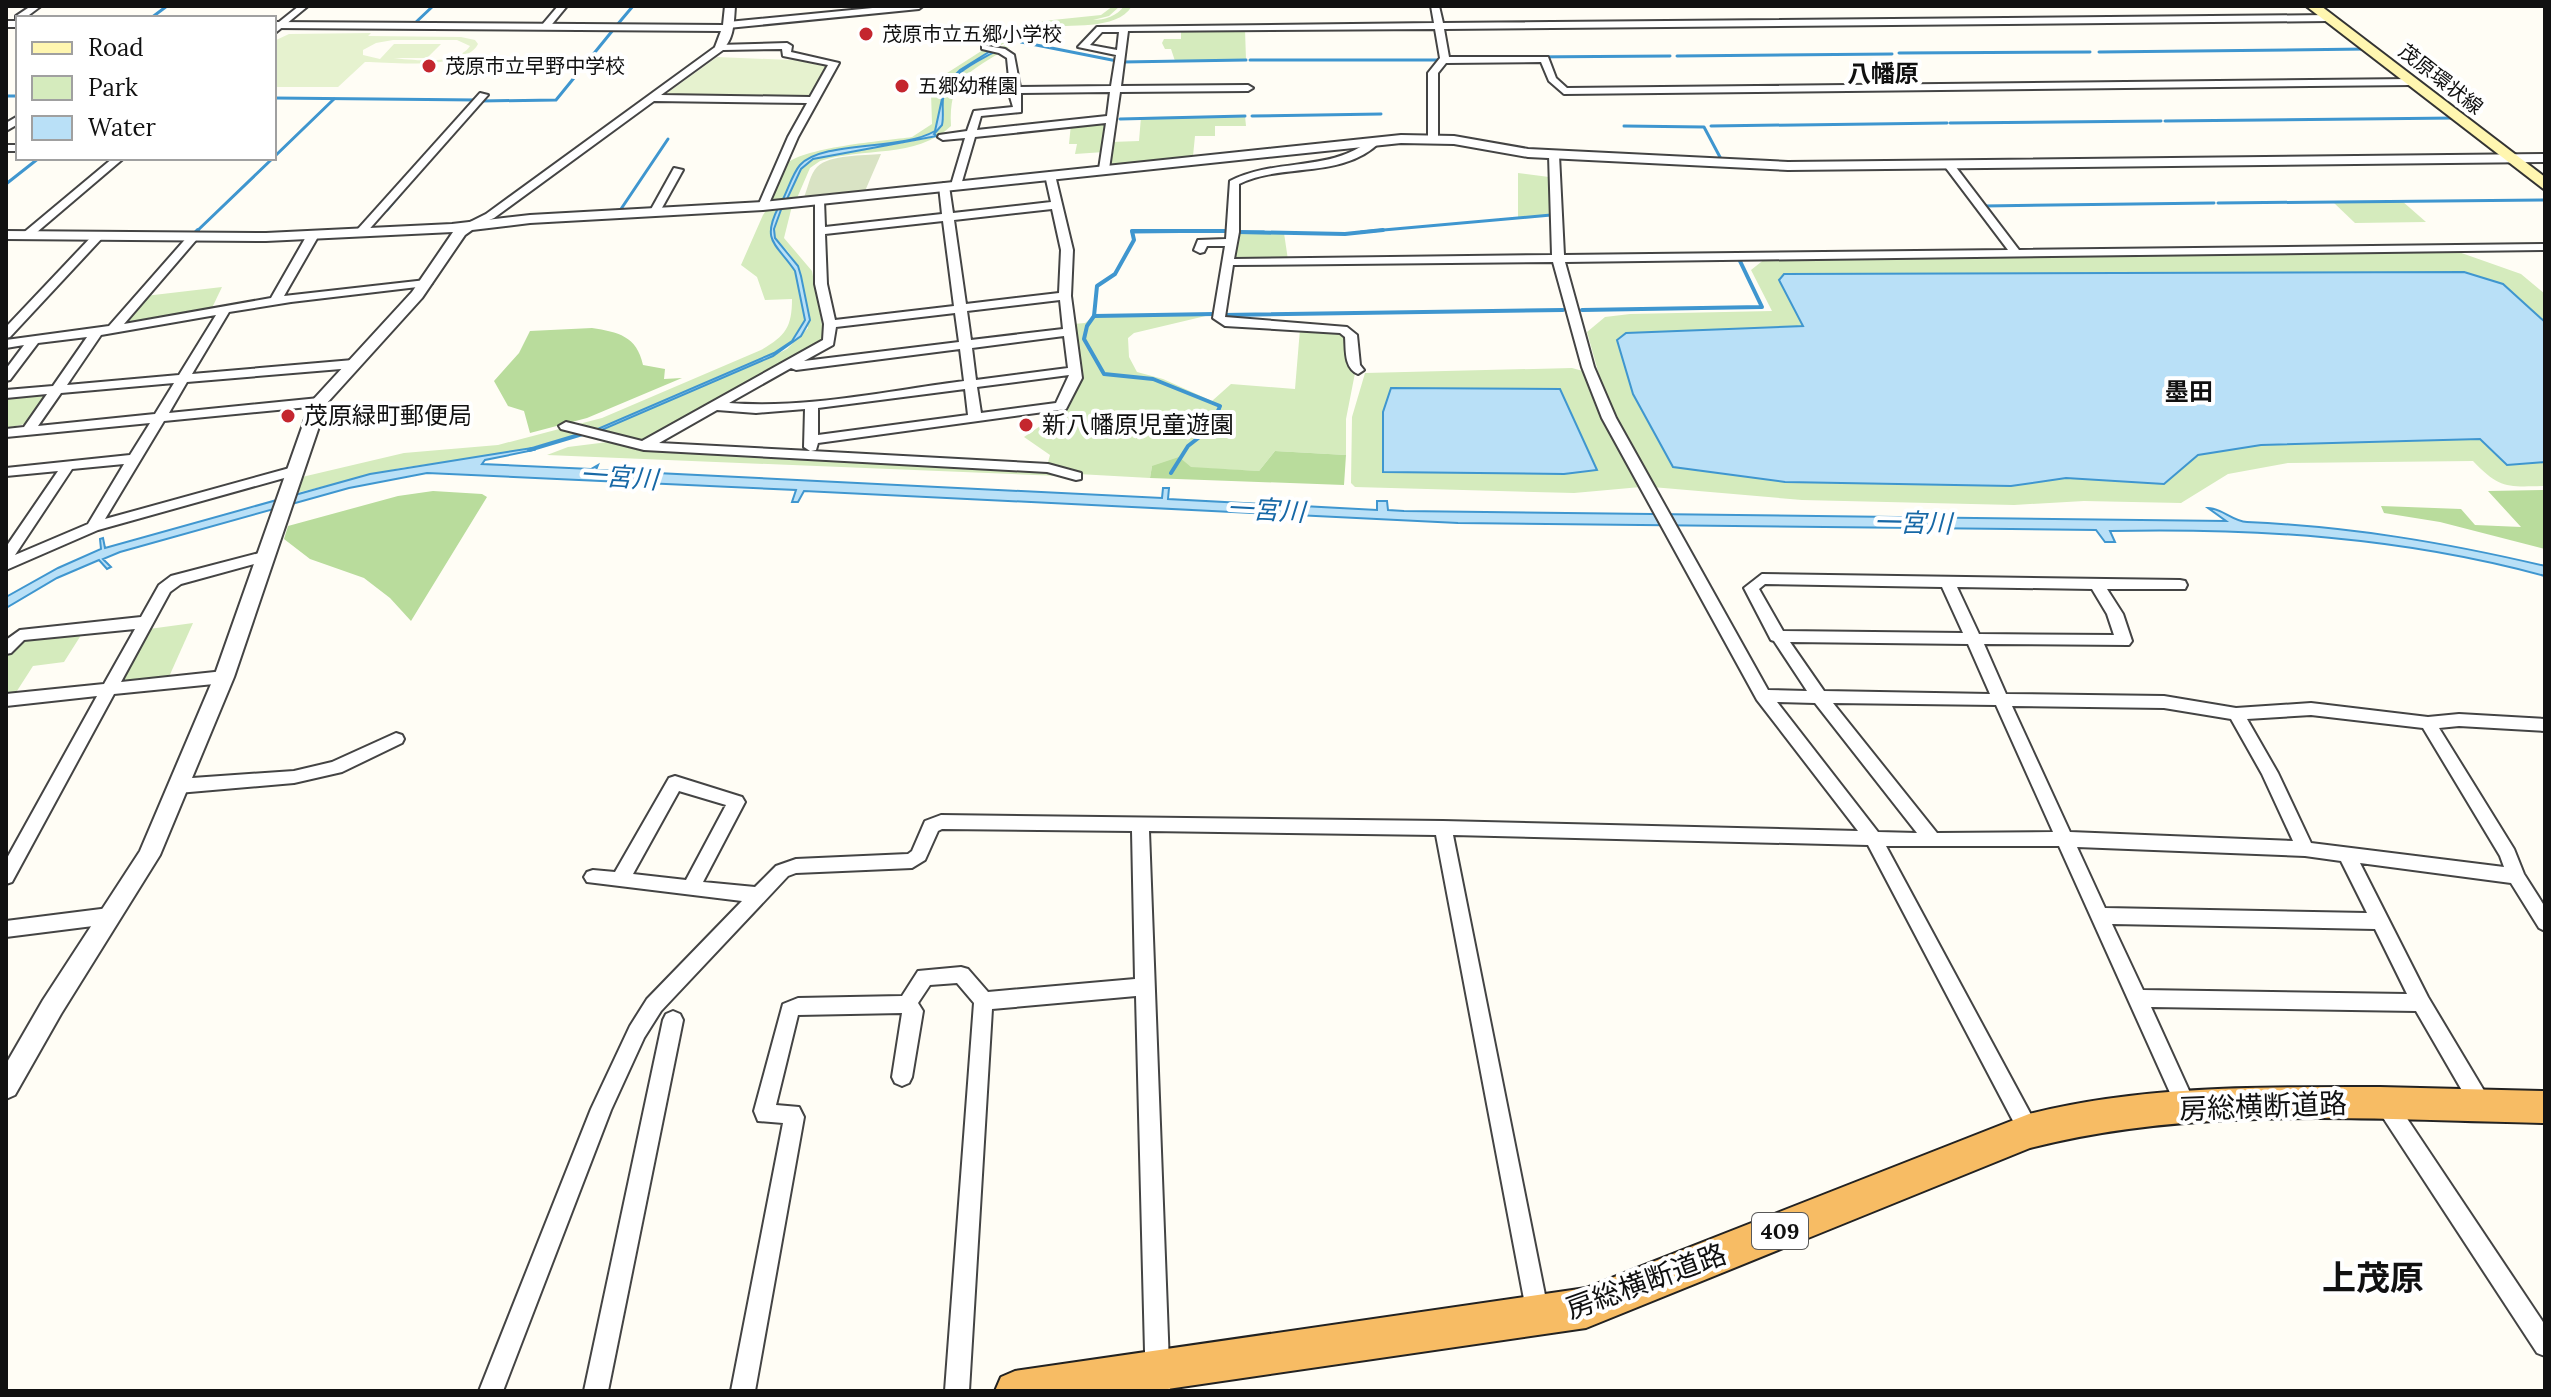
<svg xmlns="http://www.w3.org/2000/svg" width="2551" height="1397" viewBox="0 0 2551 1397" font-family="Lora,'Noto Sans JP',serif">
<rect width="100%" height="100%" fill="#fffdf5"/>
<g fill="#d5ebbd">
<path d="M 1113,6 L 1120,6 L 1109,16 L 1093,20 C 1105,20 1117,16 1124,6 L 1132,6 C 1116,32 1069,22 1043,29 C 1029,33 1016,43 1004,50 L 998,49 L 1033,29 L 1052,23 L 1027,30 L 996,48 L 989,47 L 1043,21 L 1101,15 Z"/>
<path d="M 1245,29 L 1246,60 L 1175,61 L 1171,49 L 1165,49 L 1162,43 L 1164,39 L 1181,39 L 1181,30 Z"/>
<path d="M 986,48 L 992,50 L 960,70 L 945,85 L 935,131 C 901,151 823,140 800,165 C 793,173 788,189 783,199 L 768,201 C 773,190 777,175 784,166 C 800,147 885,141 912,137 L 932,124 L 931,93 L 944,75 Z"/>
<path d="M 996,51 L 1001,52 C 965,75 949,79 951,126 C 916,159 863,147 820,161 L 810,168 L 797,198 L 787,199 L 800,169 L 813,159 L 936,137 L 933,135 L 944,118 L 943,102 L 947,86 L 963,71 Z"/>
<path d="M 1245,116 L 1246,126 L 1215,126 L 1215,136 L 1195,136 L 1193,156 L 1109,166 L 1111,142 L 1139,141 L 1141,117 Z"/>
<path d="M 1109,120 L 1104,152 L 1075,154 L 1077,144 L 1069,144 L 1071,124 Z"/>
<path d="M 1518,173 L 1549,177 L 1551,215 L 1518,217 Z"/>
<path d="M 2402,201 L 2426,222 L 2355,223 L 2333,202 Z"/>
<path d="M 792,206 L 784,238 L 812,271 L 825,341 L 643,442 L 597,432 L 773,356 L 787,349 L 808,328 C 803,307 802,283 795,264 C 784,236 763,248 782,207 Z"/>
<path d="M 778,208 C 761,242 780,241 794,269 C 801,283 802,304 805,320 L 792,341 L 774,353 L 593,431 L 575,425 L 602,418 L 761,350 C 785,336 792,328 792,299 L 765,300 L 757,277 L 741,265 L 763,215 L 767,209 Z"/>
<path d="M 1238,232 L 1284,233 L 1288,260 L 1232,260 Z"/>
<path d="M 2453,250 L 2521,274 L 2545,294 L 2545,486 C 2507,487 2500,489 2473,461 L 2288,463 L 2228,474 L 2181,503 L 2084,501 L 2014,505 L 1802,500 L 1652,487 L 1603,389 L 1587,332 L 1605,317 L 1630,314 L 1772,311 L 1751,270 L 1766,258 Z"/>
<path d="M 222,287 L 211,310 L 123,325 L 145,296 Z"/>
<path d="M 1214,314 L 1134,333 L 1128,338 L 1129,357 L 1137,372 L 1163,379 L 1212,401 L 1231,384 L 1295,389 L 1300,329 L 1346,332 L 1355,373 L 1346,419 L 1346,455 L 1275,451 L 1259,471 L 1152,466 L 1150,478 L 1078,474 L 1047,466 L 1050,455 L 1024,437 C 1084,398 1073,390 1073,324 L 1085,323 L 1094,316 Z"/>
<path d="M 1572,368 L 1583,371 L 1596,408 L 1641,487 L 1574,493 L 1355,487 L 1351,483 L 1352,417 L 1365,373 Z"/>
<path d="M 45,394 L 50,396 L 30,423 L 6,428 L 6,398 Z"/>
<path d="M 563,428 L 580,434 L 511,453 L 400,468 L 296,493 L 302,477 L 404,453 L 498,445 Z"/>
<path d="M 608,442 L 637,447 L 1063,473 L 1059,476 L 547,455 L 568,447 Z"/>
<path d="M 193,623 L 168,679 L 128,684 L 120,680 L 149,629 Z"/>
<path d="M 83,632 L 64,662 L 33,666 L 15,694 L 6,695 L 6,655 L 26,639 Z"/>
</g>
<g fill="#b9dc9c">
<path d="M 592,328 C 618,332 637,336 643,365 L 665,369 L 664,379 L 682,378 L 587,418 L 530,433 L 524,411 L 508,406 L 494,381 L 519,353 L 530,331 Z"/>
<path d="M 1275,451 L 1346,455 L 1344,485 L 1150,478 L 1152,466 L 1179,457 L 1191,467 L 1259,471 Z"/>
<path d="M 2545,490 L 2545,549 L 2440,522 L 2384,513 L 2381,506 L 2461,509 L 2475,525 L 2521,527 L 2488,491 Z"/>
<path d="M 433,491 L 482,494 L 487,497 L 411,621 L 390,598 L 364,578 L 310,559 L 284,539 L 288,526 L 398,496 Z"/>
</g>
<path fill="#d9e3c4" d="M 881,154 L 865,191 L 804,197 C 808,188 810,174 817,167 C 830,154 863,156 881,154 Z"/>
<g fill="#e6f2cf" fill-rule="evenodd">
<path d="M 371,33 L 368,36 L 461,37 L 475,40 L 478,44 C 464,71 392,62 365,62 L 338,87 L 274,87 L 274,41 L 289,34 ZM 393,40 L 457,40 L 470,46 C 457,66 413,60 393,58 L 427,58 L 441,44 L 394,44 L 380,59 L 363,55 L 363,50 L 376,43 Z"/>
<path d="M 717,57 L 792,60 L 795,57 L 829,64 L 813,97 L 809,98 L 663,96 Z"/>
</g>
<g fill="#b9e0f7" stroke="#3f96cf" stroke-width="2">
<path d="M 992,50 L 996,51 C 977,62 947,74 943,99 C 942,108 944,116 942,125 L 934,134 L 937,136 L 813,159 L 801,169 L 787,199 L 783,199 C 788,189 793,173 800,165 C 823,140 901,151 935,131 L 945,85 L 960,70 Z"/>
<path d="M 782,207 L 774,229 L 775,238 L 798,266 L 801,276 L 810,320 L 801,336 L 773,356 L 597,432 L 593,431 L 774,353 L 792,341 L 805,320 L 795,271 C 777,244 761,242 778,208 Z"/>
<path d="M 2464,272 L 2503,284 L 2545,322 L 2545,462 L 2507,465 L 2480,439 L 2261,445 L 2198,455 L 2164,484 L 2066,478 L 2011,486 L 1785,482 L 1673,467 L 1633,394 L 1617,340 L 1626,333 L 1803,326 L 1779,280 L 1784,274 Z"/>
<path d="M 1391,388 L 1560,389 L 1597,470 L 1564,474 L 1383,472 L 1383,412 Z"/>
<path d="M 532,448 L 534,450 L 485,460 L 482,464 L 591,469 L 598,465 L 596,470 L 1162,498 L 1163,488 L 1169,488 L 1168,499 L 1377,510 L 1377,501 L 1387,501 L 1388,510 L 1404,511 L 2226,521 L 2208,508 C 2222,508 2232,521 2247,522 C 2352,527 2443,542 2545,566 L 2545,576 C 2402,537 2257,528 2110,531 L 2115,542 L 2105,542 L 2096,530 L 1458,523 L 804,491 L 798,502 L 792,502 L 796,490 L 427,473 L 349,488 L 120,552 L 103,559 L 111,567 L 107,569 L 99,560 L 57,578 L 6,608 L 6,597 L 58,568 L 101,549 L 100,539 L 103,538 L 105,548 L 370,474 Z"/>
</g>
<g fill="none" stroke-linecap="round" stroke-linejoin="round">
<g stroke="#3f96cf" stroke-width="3">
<path d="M 151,18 L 167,6"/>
<path d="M 414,24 L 433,6"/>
<path d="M 617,25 L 633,6"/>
<path d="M 1021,42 L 1117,61"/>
<path d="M 2099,52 L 2366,49"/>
<path d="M 1899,53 L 2090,52"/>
<path d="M 1677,56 L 1892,54"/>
<path d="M 1519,57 L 1670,56"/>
<path d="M 1250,60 L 1441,60"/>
<path d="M 1122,62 L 1246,60"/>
<path d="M 6,96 L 18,96"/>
<path d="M 274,98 L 477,100"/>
<path d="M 480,101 L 556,100 L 613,30"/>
<path d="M 1252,116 L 1381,114"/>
<path d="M 1120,119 L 1245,116"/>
<path d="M 2165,121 L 2456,118"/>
<path d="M 1950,123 L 2161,121"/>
<path d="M 1624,126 L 1704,127 L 1721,159"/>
<path d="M 1711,126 L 1947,123"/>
<path d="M 274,157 L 334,99"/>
<path d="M 6,184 L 39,158"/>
<path d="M 2218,203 L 2545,200"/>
<path d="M 1984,206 L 2214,203"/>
<path d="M 621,209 L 668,139"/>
<path d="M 387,210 L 403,191"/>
<path d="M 196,232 L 273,158"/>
<path d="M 1132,232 L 1229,231"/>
<path d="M 1238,232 L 1264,232"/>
<path d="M 1361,232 L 1551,215"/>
</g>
<g stroke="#3f96cf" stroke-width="4">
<path d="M 1238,232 L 1345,234 L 1383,230"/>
<path d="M 195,233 L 198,230"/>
<path d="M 1582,310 L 1762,307 L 1739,259 L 1734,259"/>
<path d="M 1223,315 L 1563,310"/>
<path d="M 1094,316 L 1214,314"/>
<path d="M 529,450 L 589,432"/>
<path d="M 1171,473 L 1188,446 L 1211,428 L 1220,406 L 1153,379 L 1104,374 L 1084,339 L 1087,326 L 1094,316 L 1097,286 L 1115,274 L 1134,240 L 1132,231 L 1229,231"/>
</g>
<defs>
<g id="minor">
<path d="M 31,6 L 41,6 L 25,18 L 16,20 L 16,16 Z"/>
<path d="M 299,6 L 308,6 L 274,34 L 274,26 Z"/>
<path d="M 558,6 L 567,6 L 548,29 L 542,29 L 542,25 Z"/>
<path d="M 893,6 L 923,6 L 919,9 L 728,28 L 724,25 L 728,22 Z"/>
<path d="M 1431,6 L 1439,6 L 1443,23 L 2329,15 L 2333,18 L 2329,21 L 1444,29 L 1449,57 L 1548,57 L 1556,78 L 1567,88 L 2412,79 L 2417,82 L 2412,85 L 1564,94 L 1549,81 L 1541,62 L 1446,63 L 1438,73 L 1438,138 L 1433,141 L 1428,138 L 1428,73 L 1440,58 L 1435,29 L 1128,31 L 1121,86 L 1248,85 L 1253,88 L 1248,91 L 1120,92 L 1109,169 L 1104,172 L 1099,169 L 1106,123 L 975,137 L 961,185 L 956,188 L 951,185 L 965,138 L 943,140 L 938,137 L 939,135 L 967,131 L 974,111 L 1013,107 L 1008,90 L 1010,88 L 1007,58 L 999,53 L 982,49 L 982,45 L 1005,49 L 1014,55 L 1020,87 L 1111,86 L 1116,55 L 1078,47 L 1097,27 L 1434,23 ZM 1102,32 L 1119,32 L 1117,50 L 1090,45 ZM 1110,92 L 1107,116 L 977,130 L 981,116 L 1021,112 L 1021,93 Z"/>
<path d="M 787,43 L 792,46 L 791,52 L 839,63 L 798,137 L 767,208 L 758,206 L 788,137 L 807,103 L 654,101 L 494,218 L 470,228 L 464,225 L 486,214 L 718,45 ZM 782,49 L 783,56 L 828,65 L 810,97 L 661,95 L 723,50 Z"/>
<path d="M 480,93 L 488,95 L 365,234 L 357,234 L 357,230 Z"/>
<path d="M 18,116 L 18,124 L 6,131 L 6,123 Z"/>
<path d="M 1372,139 L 1381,141 C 1343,180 1284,162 1239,184 L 1239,232 L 1234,259 L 1552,255 L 1549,155 L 1554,152 L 1559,155 L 1564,255 L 2008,250 L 1943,164 L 1948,161 L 1952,162 L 2019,250 L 2545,244 L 2545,250 L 1565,262 L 1594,367 L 1616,418 L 1768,690 L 1807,691 L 1774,641 L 1771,640 L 1744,588 L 1762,574 L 2180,580 L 2185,581 L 2187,585 L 2185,589 L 2107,589 L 2123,614 L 2132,641 L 2129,645 L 1984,644 L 2006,694 L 2164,696 L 2236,708 L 2311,703 L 2428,717 L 2459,714 L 2545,719 L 2545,731 L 2459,726 L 2439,728 L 2514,849 L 2524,874 L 2545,907 L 2545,931 L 2539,928 L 2511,883 L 2360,863 L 2428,997 L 2489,1099 L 2492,1106 L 2489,1113 L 2482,1115 L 2475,1113 L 2416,1011 L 2151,1007 L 2197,1108 L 2194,1115 L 2187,1117 L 2180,1115 L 2059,846 L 1886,846 L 2036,1124 L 2039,1131 L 2036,1138 L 2029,1141 L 2022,1138 L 1868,845 L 1453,835 L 1549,1315 L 1546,1323 L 1538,1326 L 1530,1323 L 1527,1315 L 1436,835 L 1149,831 L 1170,1391 L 1146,1391 L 1136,996 L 992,1009 L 969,1391 L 945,1391 L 974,1003 L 957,983 L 930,985 L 918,1003 L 923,1011 L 912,1077 L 909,1083 L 902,1086 L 895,1083 L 892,1077 L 902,1013 L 798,1015 L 776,1105 L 799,1107 L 804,1117 L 755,1391 L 731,1391 L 783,1123 L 758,1121 L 754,1111 L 783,1004 L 798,998 L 902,996 L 918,971 L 961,967 L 968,969 L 988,992 L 1135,979 L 1132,831 L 942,829 L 938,831 L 925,860 L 912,868 L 796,873 L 788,876 L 661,1011 L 644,1038 L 611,1110 L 503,1391 L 479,1391 L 591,1109 L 630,1026 L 647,999 L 742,901 L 587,882 L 584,877 L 587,872 L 593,870 L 615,872 L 669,778 L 675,776 L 742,797 L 745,802 L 703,882 L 755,887 L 776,866 L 796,859 L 908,854 L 912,851 L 925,821 L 941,815 L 1443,821 L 1858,831 L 1757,700 L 1602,418 L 1582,367 L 1553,262 L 1233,265 L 1225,317 L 1347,327 L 1357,335 L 1360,365 L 1364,370 L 1358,374 C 1344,368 1346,350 1345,337 L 1340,333 L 1225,326 L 1213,318 L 1225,246 L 1207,246 L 1204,252 L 1200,253 L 1194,250 L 1198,240 L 1226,239 L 1230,181 C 1278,157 1330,173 1372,139 ZM 1765,584 L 1942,587 L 1963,633 L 1783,631 L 1759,589 ZM 1957,587 L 2092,589 L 2107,614 L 2114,635 L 1979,634 ZM 1790,642 L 1968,644 L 1990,694 L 1824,691 ZM 1777,702 L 1815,703 L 1917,833 L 1878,832 ZM 1833,703 L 1996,705 L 2053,832 L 1937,833 ZM 2012,706 L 2164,708 L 2231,719 L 2262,774 L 2293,841 L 2070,832 ZM 2311,715 L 2423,728 L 2500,856 L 2504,867 L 2311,843 L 2278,773 L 2247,719 ZM 679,791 L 726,805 L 686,880 L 633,874 ZM 2077,847 L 2305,856 L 2341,861 L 2367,913 L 2105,908 ZM 2112,924 L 2375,929 L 2407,994 L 2143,990 Z"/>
<rect x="6" y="145" width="12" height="6"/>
<path d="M 113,158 L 124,158 L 30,238 L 22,238 L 22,234 Z"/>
<path d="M 674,168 L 683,170 L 658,215 L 650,215 L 649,213 Z"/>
<path d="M 1050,172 L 1055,175 L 1073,250 L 1071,296 L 1082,378 L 1066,409 L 818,443 L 816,450 L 811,451 L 1048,464 L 1081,473 L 1081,479 L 1076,480 L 1047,472 L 644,450 L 561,429 L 559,426 L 566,422 L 642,441 L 823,340 L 824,324 L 815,284 L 815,198 L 824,200 L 825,227 L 942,214 L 939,186 L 944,183 L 949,186 L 953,213 L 1051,202 L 1045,175 ZM 1052,209 L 1061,250 L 1059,293 L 966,304 L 954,220 ZM 943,221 L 954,306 L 835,320 L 827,284 L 825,234 ZM 1060,300 L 1063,329 L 971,340 L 967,311 ZM 955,313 L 959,342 L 804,361 L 833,345 L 836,327 ZM 1064,336 L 1068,368 L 976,380 L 972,348 ZM 960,349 L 964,381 C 887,391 807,409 729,403 L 791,368 L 796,370 ZM 1069,375 L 1056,403 L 981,413 L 977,387 ZM 965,389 L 968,415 L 818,435 L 818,408 ZM 805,409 L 804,447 L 810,451 L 659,443 L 717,410 L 756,413 Z"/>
<path d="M 313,232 L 319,235 L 284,296 L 426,280 L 432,283 L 426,286 L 291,302 L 229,312 L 192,374 L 353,360 L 359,364 L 353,368 L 187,382 L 169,413 L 319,398 L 325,402 L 319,406 L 164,421 L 105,519 L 297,466 L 302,467 L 302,473 L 98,530 L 6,570 L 6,547 L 58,471 L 6,476 L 6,468 L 130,455 L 150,423 L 6,437 L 6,429 L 24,427 L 47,394 L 6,398 L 6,390 L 53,386 L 87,337 L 38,343 L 10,380 L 6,381 L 6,369 L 24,345 L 6,348 L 6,340 L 109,326 L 189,235 L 193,234 L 199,237 L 197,239 L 124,324 L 271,298 L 307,235 ZM 216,315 L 179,375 L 67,385 L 101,335 ZM 174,383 L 155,414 L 38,426 L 61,393 ZM 124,464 L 88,524 L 15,555 L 72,469 Z"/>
<path d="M 94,234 L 104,236 L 10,337 L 6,338 L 6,327 Z"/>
<path d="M 267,551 L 272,553 L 274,556 L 272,559 L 181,584 L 170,592 L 121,682 L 224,671 L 232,677 L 224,683 L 114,694 L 12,882 L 6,884 L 6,860 L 97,696 L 6,706 L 6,694 L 104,684 L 135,629 L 24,640 L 11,653 L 6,654 L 6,640 L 20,630 L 141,617 L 159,585 L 171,576 Z"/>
<path d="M 396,733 L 402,735 L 404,739 L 402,743 L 342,772 L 294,783 L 178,793 L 172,791 L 170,786 L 172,781 L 178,779 L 294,771 L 332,762 Z"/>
<path d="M 109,908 L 115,911 L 118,916 L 115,921 L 109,924 L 6,937 L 6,921 Z"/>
<path d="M 673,1011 L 680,1014 L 683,1020 L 608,1391 L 584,1391 L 663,1020 L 666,1014 Z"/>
<path d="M 2385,1094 L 2392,1096 L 2545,1325 L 2545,1356 L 2537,1353 L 2378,1110 L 2375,1103 L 2378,1096 Z"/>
</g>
<g id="tertiary">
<path d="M 725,6 L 735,6 C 734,21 734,42 721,50 L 715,47 L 721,31 L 274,28 L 274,22 L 723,25 Z"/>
<rect x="6" y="21" width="12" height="6"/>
<path d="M 1401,135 L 1454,136 L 1528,149 L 1788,162 L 2545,154 L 2545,162 L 1788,170 L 1528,157 L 1454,144 L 1401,143 L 763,210 L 530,223 L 472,230 L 465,235 L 422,298 L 327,403 L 234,677 L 160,855 L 61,1014 L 15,1095 L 6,1099 L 6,1064 L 43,1000 L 140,851 L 214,677 L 311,402 L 412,292 L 453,232 L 266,241 L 6,239 L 6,231 L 266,233 L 452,224 L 530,215 L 763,202 Z"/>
</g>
<path id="secondary" d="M 2306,6 L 2321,6 L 2545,177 L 2545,190 Z"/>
<path id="trunk" d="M 2380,1087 L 2545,1091 L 2545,1123 C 2376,1120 2196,1105 2030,1148 L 1586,1328 L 1154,1391 L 995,1391 L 1001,1377 L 1015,1371 L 1586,1288 L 2029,1114 C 2144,1085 2263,1087 2380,1087 Z"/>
</defs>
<use href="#minor" stroke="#444" stroke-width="4"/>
<use href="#tertiary" stroke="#444" stroke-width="4"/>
<use href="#secondary" stroke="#333" stroke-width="4"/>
<use href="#trunk" stroke="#222" stroke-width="4"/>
<use href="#minor" fill="#fff" fill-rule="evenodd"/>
<use href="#tertiary" fill="#fff" fill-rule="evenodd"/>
<use href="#secondary" fill="#fff6b0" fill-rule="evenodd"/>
<use href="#trunk" fill="#f7bc64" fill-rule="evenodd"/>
</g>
<g fill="#c4262e" stroke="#fff" stroke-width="3">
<circle cx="866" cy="34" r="8"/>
<circle cx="429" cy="66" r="8"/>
<circle cx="902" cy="86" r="8"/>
<circle cx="288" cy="416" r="8"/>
<circle cx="1026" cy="425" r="8"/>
</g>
<g text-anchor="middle" stroke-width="8" stroke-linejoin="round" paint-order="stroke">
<g font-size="20" fill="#111" stroke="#fff" text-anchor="start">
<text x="882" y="41">茂原市立五郷小学校</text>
<text x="445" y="73">茂原市立早野中学校</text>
<text x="918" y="93">五郷幼稚園</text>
</g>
<g font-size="20" fill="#111" stroke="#fff">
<text transform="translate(2441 79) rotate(38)" y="7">茂原環状線</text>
</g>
<rect fill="#fff" stroke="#585858" stroke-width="2" x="1752" y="1213" width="56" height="36" rx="6"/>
<g font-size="22" font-weight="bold" fill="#111">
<text x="1780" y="1239">409</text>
</g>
<g font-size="24" font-weight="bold" fill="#111" stroke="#fff">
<text x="1883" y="82">八幡原</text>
<text x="2189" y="400">墨田</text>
</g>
<g font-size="24" fill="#111" stroke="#fff" text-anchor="start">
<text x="304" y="424">茂原緑町郵便局</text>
<text x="1042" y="433">新八幡原児童遊園</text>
</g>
<g font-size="26" font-style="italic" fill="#1768a6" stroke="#fff">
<text transform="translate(619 477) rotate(4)" y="9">一宮川</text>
<text transform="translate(1266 510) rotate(3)" y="9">一宮川</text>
<text transform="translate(1913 523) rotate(1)" y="9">一宮川</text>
</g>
<g font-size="28" fill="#111" stroke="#fff">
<text transform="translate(2263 1106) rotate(-2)" y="10">房総横断道路</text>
<text transform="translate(1646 1281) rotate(-20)" y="10">房総横断道路</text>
</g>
<g font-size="34" font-weight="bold" fill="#111" stroke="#fff">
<text x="2373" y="1290">上茂原</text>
</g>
</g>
<rect width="2551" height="1397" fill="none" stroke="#111111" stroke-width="16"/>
<rect x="16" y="16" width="260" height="144" fill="#ffffff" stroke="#a0a0a0" stroke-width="2"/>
<rect x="32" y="42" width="40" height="12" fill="#fff6b0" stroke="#a0a0a0" stroke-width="2"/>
<text x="88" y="56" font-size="24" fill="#111111">Road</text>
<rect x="32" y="76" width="40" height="24" fill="#d5ebbd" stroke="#a0a0a0" stroke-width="2"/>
<text x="88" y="96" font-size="24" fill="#111111">Park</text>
<rect x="32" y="116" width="40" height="24" fill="#b9e0f7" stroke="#a0a0a0" stroke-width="2"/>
<text x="88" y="136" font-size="24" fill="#111111">Water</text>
</svg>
